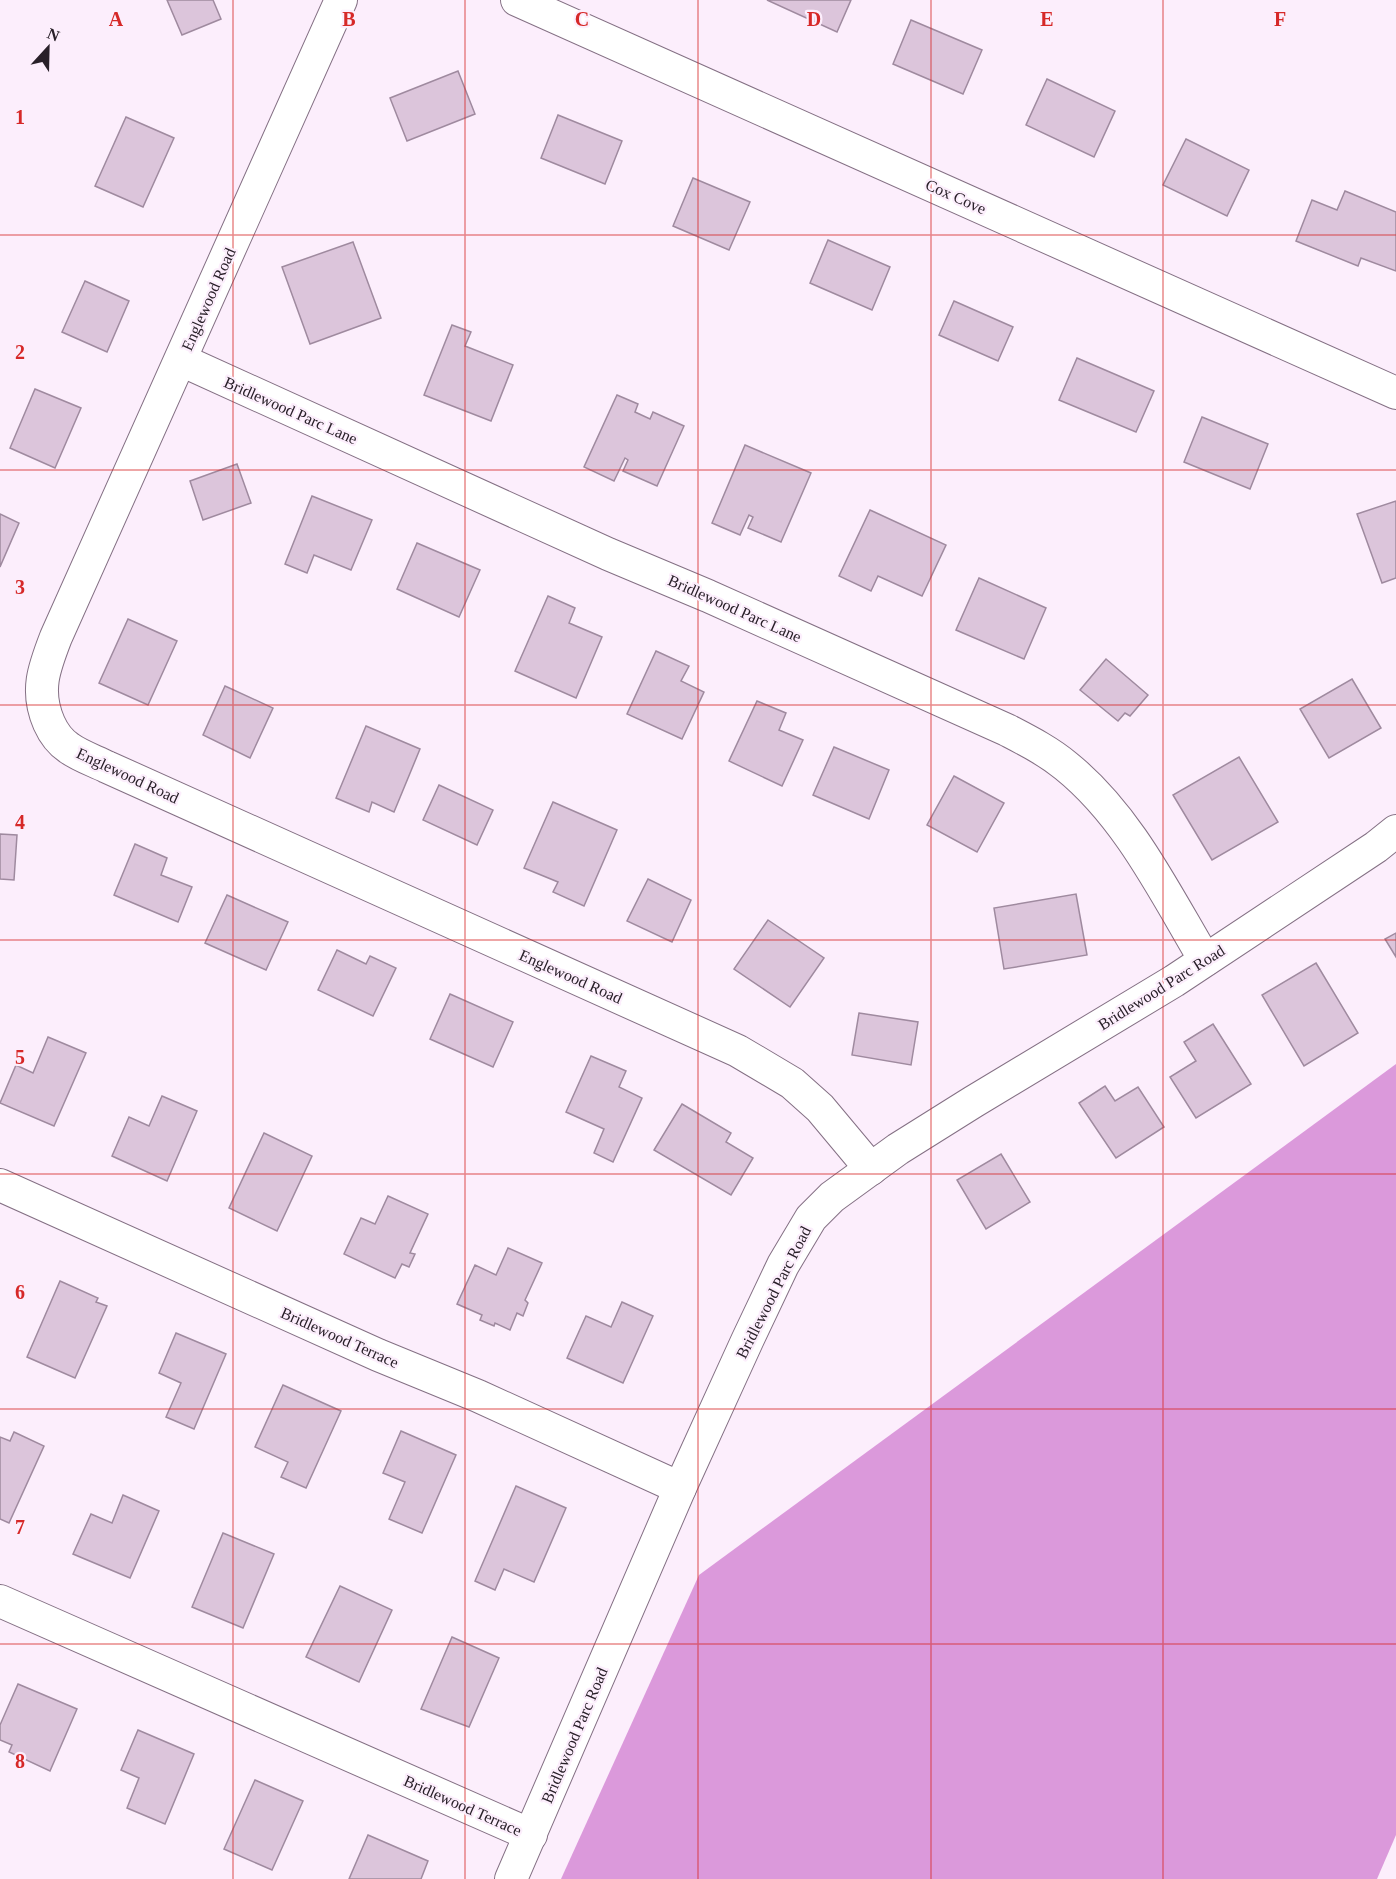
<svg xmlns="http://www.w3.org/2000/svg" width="1396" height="1879" viewBox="0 0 1396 1879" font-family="'Times New Roman',serif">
<rect width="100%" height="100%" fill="#fceefc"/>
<path fill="#db99db" d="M 1396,1064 L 1396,1835 L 1377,1879 L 561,1879 L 699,1575 Z"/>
<g fill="#dcc5db" stroke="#9f8a9f" stroke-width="1.5">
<path d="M 167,0 L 213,0 L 221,19 L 182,35 Z"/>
<path d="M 767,0 L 851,0 L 837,32 Z"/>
<path d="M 911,20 L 982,50 L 963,94 L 893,64 Z"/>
<path d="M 458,71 L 475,114 L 407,141 L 390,98 Z"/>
<path d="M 1047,79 L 1115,111 L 1094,157 L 1026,125 Z"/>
<path d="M 558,115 L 622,141 L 605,184 L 541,158 Z"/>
<path d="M 126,117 L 174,138 L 143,207 L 95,186 Z"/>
<path d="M 1186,139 L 1249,170 L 1227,216 L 1163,185 Z"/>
<path d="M 693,178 L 750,202 L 729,250 L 673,226 Z"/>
<path d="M 1345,191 L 1396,212 L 1396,271 L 1361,258 L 1358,266 L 1296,241 L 1312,200 L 1337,210 Z"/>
<path d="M 828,240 L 890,267 L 872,310 L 810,283 Z"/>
<path d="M 353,242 L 381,318 L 310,344 L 282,267 Z"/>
<path d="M 85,281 L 129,301 L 107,352 L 62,332 Z"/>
<path d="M 954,301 L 1013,327 L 998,361 L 939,335 Z"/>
<path d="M 452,325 L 471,332 L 465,346 L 513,365 L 491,421 L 424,395 Z"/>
<path d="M 1077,358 L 1154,391 L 1136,432 L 1059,400 Z"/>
<path d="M 35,389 L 81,408 L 55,468 L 10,448 Z"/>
<path d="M 617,395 L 638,404 L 635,412 L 650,419 L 653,412 L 684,426 L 657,486 L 623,471 L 628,460 L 625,458 L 614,481 L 584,467 Z"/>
<path d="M 1202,417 L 1268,444 L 1250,489 L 1184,462 Z"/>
<path d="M 745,445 L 811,473 L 781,542 L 748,528 L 753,517 L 749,515 L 740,535 L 712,523 Z"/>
<path d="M 237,464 L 251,503 L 203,520 L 190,481 Z"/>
<path d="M 312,496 L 372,520 L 351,570 L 314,555 L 307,573 L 285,564 Z"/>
<path d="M 1396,501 L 1396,578 L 1382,583 L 1357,514 Z"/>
<path d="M 870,510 L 946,545 L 922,596 L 878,576 L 871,591 L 839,576 Z"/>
<path d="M 0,514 L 19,523 L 0,567 Z"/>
<path d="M 417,543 L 480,570 L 459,617 L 397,589 Z"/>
<path d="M 979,578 L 1046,608 L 1024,659 L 956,630 Z"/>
<path d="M 548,596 L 575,608 L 569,623 L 602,637 L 576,698 L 515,671 Z"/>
<path d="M 128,619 L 177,641 L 148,705 L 99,683 Z"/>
<path d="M 656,651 L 689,666 L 681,681 L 704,692 L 682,739 L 627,714 Z"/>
<path d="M 1106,659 L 1148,695 L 1130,716 L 1125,713 L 1118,721 L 1080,690 Z"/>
<path d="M 1352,679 L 1381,728 L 1329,758 L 1300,709 Z"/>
<path d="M 225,686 L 273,708 L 250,758 L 203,735 Z"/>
<path d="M 757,701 L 786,713 L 779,730 L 803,740 L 782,786 L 729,761 Z"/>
<path d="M 366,726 L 420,749 L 394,812 L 372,802 L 369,812 L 336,798 Z"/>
<path d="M 834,747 L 889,770 L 869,819 L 813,795 Z"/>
<path d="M 1239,757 L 1278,822 L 1212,860 L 1173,795 Z"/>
<path d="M 954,776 L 1004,803 L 977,852 L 927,825 Z"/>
<path d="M 439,785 L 493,810 L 477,845 L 423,820 Z"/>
<path d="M 553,802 L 617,830 L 584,906 L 553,892 L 558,882 L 524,868 Z"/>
<path d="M 0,834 L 17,835 L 14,880 L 0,879 Z"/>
<path d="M 135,844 L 167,858 L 161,875 L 192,887 L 178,922 L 114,895 Z"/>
<path d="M 648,879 L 691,900 L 672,942 L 627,921 Z"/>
<path d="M 1076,894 L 1087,955 L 1004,969 L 994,908 Z"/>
<path d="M 227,895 L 288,922 L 266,970 L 205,943 Z"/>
<path d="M 768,920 L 824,958 L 790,1007 L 734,969 Z"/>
<path d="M 1396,933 L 1396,957 L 1385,939 Z"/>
<path d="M 337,950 L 366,964 L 370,956 L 396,968 L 373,1016 L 318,990 Z"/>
<path d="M 1316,963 L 1358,1033 L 1304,1066 L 1262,995 Z"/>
<path d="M 450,994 L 513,1022 L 493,1067 L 430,1039 Z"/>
<path d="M 859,1013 L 918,1022 L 911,1065 L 852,1055 Z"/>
<path d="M 1213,1024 L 1251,1084 L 1196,1118 L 1170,1077 L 1196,1061 L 1184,1042 Z"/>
<path d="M 48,1037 L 86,1053 L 54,1126 L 0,1103 L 16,1065 L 33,1073 Z"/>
<path d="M 591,1056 L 626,1071 L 619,1087 L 642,1098 L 613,1162 L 594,1153 L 604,1129 L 566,1112 Z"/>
<path d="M 1105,1086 L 1115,1101 L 1138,1087 L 1164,1127 L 1116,1158 L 1079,1103 Z"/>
<path d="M 162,1096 L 197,1111 L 167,1181 L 112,1156 L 129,1117 L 149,1126 Z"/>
<path d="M 682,1104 L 731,1133 L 726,1142 L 753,1158 L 731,1195 L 654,1150 Z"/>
<path d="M 264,1133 L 312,1156 L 277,1231 L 229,1208 Z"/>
<path d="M 1001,1154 L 1030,1202 L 986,1229 L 957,1180 Z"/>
<path d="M 388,1196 L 428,1214 L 410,1253 L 415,1254 L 409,1267 L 402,1264 L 395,1278 L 344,1254 L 361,1218 L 375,1224 Z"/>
<path d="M 508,1248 L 542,1263 L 525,1300 L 528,1303 L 523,1316 L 517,1313 L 510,1330 L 495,1323 L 494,1326 L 480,1320 L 482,1315 L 457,1304 L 475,1265 L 496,1275 Z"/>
<path d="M 60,1281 L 98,1298 L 96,1302 L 107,1306 L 75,1378 L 27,1357 Z"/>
<path d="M 622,1302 L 653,1316 L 623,1383 L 567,1358 L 586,1316 L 611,1327 Z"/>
<path d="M 176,1333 L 226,1354 L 194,1429 L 166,1417 L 181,1383 L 159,1373 Z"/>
<path d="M 283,1385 L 341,1411 L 306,1488 L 281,1477 L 288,1462 L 255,1447 Z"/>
<path d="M 401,1431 L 456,1455 L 422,1533 L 389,1519 L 405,1482 L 383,1473 Z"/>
<path d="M 14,1432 L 44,1446 L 9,1523 L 0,1519 L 0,1437 L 10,1441 Z"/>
<path d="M 516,1486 L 566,1508 L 534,1582 L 504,1569 L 495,1590 L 475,1581 Z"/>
<path d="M 123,1495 L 159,1511 L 130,1578 L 73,1554 L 91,1514 L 112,1523 Z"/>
<path d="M 223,1533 L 274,1554 L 243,1628 L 192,1607 Z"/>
<path d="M 340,1586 L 392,1610 L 359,1682 L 306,1657 Z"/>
<path d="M 452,1637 L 499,1658 L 469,1727 L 421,1709 Z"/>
<path d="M 18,1684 L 77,1709 L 50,1771 L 9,1752 L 12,1745 L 0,1740 L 0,1725 Z"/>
<path d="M 138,1730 L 194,1754 L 165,1824 L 127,1808 L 139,1778 L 121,1770 Z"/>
<path d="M 255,1780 L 303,1801 L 272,1870 L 224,1849 Z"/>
<path d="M 368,1835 L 428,1861 L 421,1879 L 349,1879 Z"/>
</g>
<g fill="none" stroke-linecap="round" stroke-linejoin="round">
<defs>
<g id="minor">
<path d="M 341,0 L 56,637 C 44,668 35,691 49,723 C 53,732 60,742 69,748 C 80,756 95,761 107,767 L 738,1051 L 792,1083 L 820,1108 L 871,1169"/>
<path d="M 517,0 L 1396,393"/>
<path d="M 181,360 L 608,554 L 708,596 L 1007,730 C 1028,741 1048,751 1066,766 C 1128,816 1165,893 1205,960"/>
<path d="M 0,1185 L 378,1355 L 478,1396 L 680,1488"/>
<path d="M 0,1601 L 531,1835"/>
<path d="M 511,1879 L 680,1488 L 747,1341 L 783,1265 L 811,1218 L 832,1197 L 898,1149 L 973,1102 L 1174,981 L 1376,847 L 1396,831"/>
</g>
</defs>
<use href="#minor" stroke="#847084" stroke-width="34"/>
<use href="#minor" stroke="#fff" stroke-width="32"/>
</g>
<path fill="none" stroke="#d62828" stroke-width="1.5" stroke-opacity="0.55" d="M 233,0 L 233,1879M 465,0 L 465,1879M 698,0 L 698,1879M 931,0 L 931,1879M 1163,0 L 1163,1879M 0,235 L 1396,235M 0,470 L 1396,470M 0,705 L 1396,705M 0,940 L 1396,940M 0,1174 L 1396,1174M 0,1409 L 1396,1409M 0,1644 L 1396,1644"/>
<g text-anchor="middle" stroke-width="4.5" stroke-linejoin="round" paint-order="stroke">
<g font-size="16" fill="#292029" stroke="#fceefc">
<text transform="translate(956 196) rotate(24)" y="6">Cox Cove</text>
<text transform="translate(208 299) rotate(-66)" y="6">Englewood Road</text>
<text transform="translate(291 410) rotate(24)" y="6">Bridlewood Parc Lane</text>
<text transform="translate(735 608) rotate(24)" y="6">Bridlewood Parc Lane</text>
<text transform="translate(128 775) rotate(25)" y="6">Englewood Road</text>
<text transform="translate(571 976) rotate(24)" y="6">Englewood Road</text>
<text transform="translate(1161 987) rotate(-32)" y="6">Bridlewood Parc Road</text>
<text transform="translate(773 1292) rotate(-63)" y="6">Bridlewood Parc Road</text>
<text transform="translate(340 1337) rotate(24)" y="6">Bridlewood Terrace</text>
<text transform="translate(574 1735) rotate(-67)" y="6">Bridlewood Parc Road</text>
<text transform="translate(463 1805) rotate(24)" y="6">Bridlewood Terrace</text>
</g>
</g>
<g font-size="20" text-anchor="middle" font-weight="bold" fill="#d62828" stroke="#fceefc" stroke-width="4.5" stroke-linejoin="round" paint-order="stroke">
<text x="116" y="26">A</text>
<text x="349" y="26">B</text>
<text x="582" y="26">C</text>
<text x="814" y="26">D</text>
<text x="1047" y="26">E</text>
<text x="1280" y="26">F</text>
<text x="20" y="124">1</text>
<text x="20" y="359">2</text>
<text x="20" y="594">3</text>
<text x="20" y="829">4</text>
<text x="20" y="1064">5</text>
<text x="20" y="1299">6</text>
<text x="20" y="1534">7</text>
<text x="20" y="1768">8</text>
</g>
<g transform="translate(48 48) rotate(22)" stroke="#fceefc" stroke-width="4.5" paint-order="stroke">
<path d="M0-4.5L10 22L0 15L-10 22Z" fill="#292029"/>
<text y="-9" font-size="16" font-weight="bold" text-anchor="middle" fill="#292029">N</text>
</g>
</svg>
